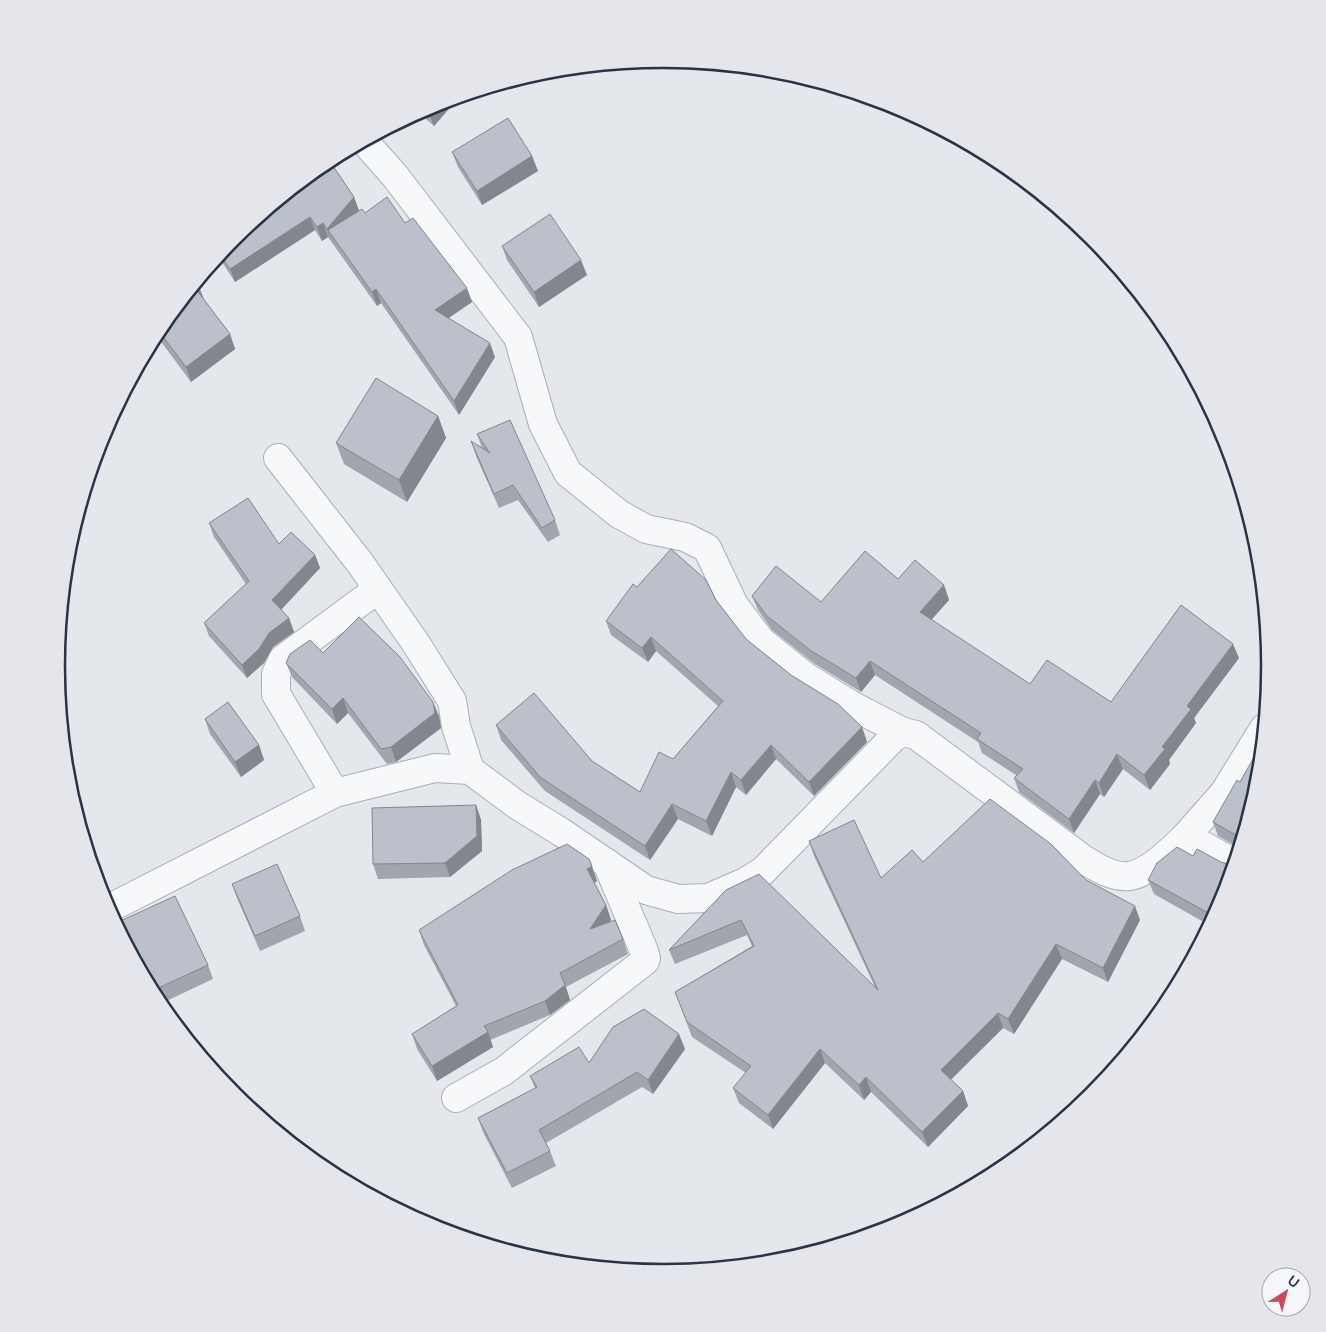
<svg xmlns="http://www.w3.org/2000/svg" width="1326" height="1332" viewBox="0 0 1326 1332" font-family="'Nunito Sans',sans-serif">
<rect width="100%" height="100%" fill="#e4e7ec"/>
<g fill="none" stroke-linecap="round" stroke-linejoin="round">
<defs>
<g id="minor">
<path d="M 364,141 L 395,176 L 518,337 L 543,424 L 568,473 L 619,514 L 646,529 L 685,537 L 707,548 L 734,605 L 761,641 L 806,677 L 853,706 L 903,732"/>
<path d="M 278,458 L 360,563 L 415,642 L 452,701 L 456,726 L 470,770"/>
<path d="M 335,793 L 276,694 L 276,674 L 283,659 L 378,589"/>
<path d="M 1186,836 L 1224,793 L 1264,728"/>
<path d="M 108,909 L 335,793 L 435,768 L 470,770 L 517,805 L 561,832 L 646,890 L 678,899 L 708,898 L 745,882 L 763,871 L 893,738 L 903,732 L 916,735 L 1083,859 C 1096,867 1113,878 1129,876 C 1148,874 1173,849 1186,836 L 1234,863"/>
<path d="M 456,1098 L 504,1071 L 645,961 L 646,958 L 644,951 L 607,863"/>
</g>
</defs>
<use href="#minor" stroke="#a9aeb7" stroke-width="30"/>
<use href="#minor" stroke="#f7f8fa" stroke-width="28"/>
</g>
<g fill="#a1a5ae">
<path d="M 459,97 L 434,126 L 418,112 L 431,105 Z"/>
<path d="M 452,152 L 532,156 L 538,171 L 482,205 L 458,167 Z"/>
<path d="M 354,197 L 359,211 L 405,223 L 472,302 L 448,318 L 495,357 L 459,415 L 381,303 L 377,306 L 328,237 L 322,241 L 315,230 L 235,282 L 218,256 L 234,237 Z"/>
<path d="M 502,246 L 587,275 L 539,307 L 507,260 Z"/>
<path d="M 199,287 L 204,300 L 230,334 L 235,349 L 191,382 L 156,335 L 159,329 Z"/>
<path d="M 438,416 L 446,438 L 407,502 L 344,464 L 336,443 Z"/>
<path d="M 477,434 L 555,520 L 560,535 L 548,542 L 518,500 L 499,508 L 476,456 L 471,441 L 482,448 Z"/>
<path d="M 209,523 L 315,555 L 320,568 L 281,610 L 289,618 L 294,632 L 273,647 L 264,663 L 247,678 L 209,636 L 204,623 L 246,584 L 214,537 Z"/>
<path d="M 898,579 L 944,585 L 949,600 L 931,620 L 1030,684 L 1111,702 L 1239,658 L 1194,718 L 1196,723 L 1169,760 L 1170,764 L 1150,790 L 1123,769 L 1104,797 L 1100,794 L 1074,833 L 1019,792 L 1014,778 L 1016,775 L 982,753 L 978,742 L 875,675 L 861,692 L 815,664 L 772,630 L 758,610 L 752,596 L 821,602 Z"/>
<path d="M 637,587 L 716,600 L 746,639 L 791,675 L 862,727 L 867,742 L 814,796 L 776,759 L 746,795 L 736,787 L 712,836 L 678,819 L 650,860 L 545,791 L 501,740 L 496,725 L 592,761 L 640,792 L 673,759 L 718,706 L 656,651 L 648,662 L 611,635 L 606,621 Z"/>
<path d="M 323,653 L 439,716 L 441,728 L 396,762 L 387,764 L 348,713 L 337,724 L 292,677 L 286,663 Z"/>
<path d="M 205,719 L 259,745 L 264,760 L 241,777 L 210,734 Z"/>
<path d="M 1260,751 L 1258,785 L 1239,848 L 1218,836 L 1213,822 Z"/>
<path d="M 476,805 L 481,820 L 482,851 L 450,877 L 378,879 L 373,864 Z"/>
<path d="M 809,841 L 881,878 L 923,862 L 1086,880 L 1140,920 L 1108,982 L 1062,959 L 1014,1034 L 1003,1028 L 951,1080 L 963,1091 L 968,1106 L 928,1147 L 871,1092 L 864,1100 L 825,1063 L 773,1129 L 739,1103 L 733,1088 L 746,1073 L 692,1037 L 675,992 L 752,946 L 747,935 L 675,964 L 669,950 L 726,890 L 875,987 L 814,856 Z"/>
<path d="M 1193,856 L 1228,864 L 1223,898 L 1209,925 L 1154,894 L 1148,880 Z"/>
<path d="M 597,881 L 594,883 L 606,905 L 611,920 L 610,921 L 623,939 L 628,954 L 566,987 L 570,1000 L 550,1015 L 490,1040 L 493,1047 L 437,1081 L 417,1049 L 412,1034 L 456,1006 L 424,945 L 419,930 Z"/>
<path d="M 232,884 L 300,916 L 305,931 L 260,951 L 237,898 Z"/>
<path d="M 116,923 L 208,965 L 213,979 L 160,1004 Z"/>
<path d="M 685,1049 L 653,1094 L 642,1087 L 546,1143 L 550,1151 L 556,1166 L 512,1188 L 483,1132 L 478,1118 L 535,1088 L 530,1076 L 589,1063 Z"/>
</g>
<g fill="#83868d">
<path d="M 459,97 L 434,126 L 427,108 L 431,105 Z"/>
<path d="M 532,156 L 538,171 L 482,205 L 477,191 Z"/>
<path d="M 354,197 L 359,211 L 328,230 L 332,243 L 327,229 Z"/>
<path d="M 310,217 L 315,230 L 235,282 L 230,269 Z"/>
<path d="M 323,223 L 328,237 L 322,241 L 317,227 Z"/>
<path d="M 581,260 L 587,275 L 539,307 L 534,292 Z"/>
<path d="M 199,287 L 205,302 L 196,289 Z"/>
<path d="M 467,288 L 472,302 L 440,324 L 435,310 Z"/>
<path d="M 376,289 L 381,303 L 377,306 L 372,292 Z"/>
<path d="M 230,334 L 235,349 L 191,382 L 186,367 Z"/>
<path d="M 490,343 L 495,357 L 459,415 L 454,401 Z"/>
<path d="M 438,416 L 446,438 L 407,502 L 399,480 Z"/>
<path d="M 315,555 L 320,568 L 277,614 L 272,600 Z"/>
<path d="M 944,585 L 949,600 L 925,627 L 920,612 Z"/>
<path d="M 289,618 L 294,632 L 273,647 L 264,663 L 247,678 L 242,665 L 269,633 Z"/>
<path d="M 651,637 L 656,651 L 648,662 L 642,648 Z"/>
<path d="M 1233,644 L 1239,658 L 1194,718 L 1196,723 L 1169,760 L 1170,764 L 1150,790 L 1144,775 L 1187,706 Z"/>
<path d="M 870,661 L 875,675 L 861,692 L 856,678 Z"/>
<path d="M 343,698 L 348,713 L 337,724 L 332,709 Z"/>
<path d="M 433,702 L 439,716 L 441,728 L 396,762 L 391,747 Z"/>
<path d="M 862,727 L 867,742 L 814,796 L 809,782 Z"/>
<path d="M 259,745 L 264,760 L 241,777 L 235,762 Z"/>
<path d="M 771,745 L 776,759 L 746,795 L 741,780 Z"/>
<path d="M 1117,754 L 1123,769 L 1104,797 L 1099,783 Z"/>
<path d="M 731,772 L 736,787 L 712,836 L 706,821 Z"/>
<path d="M 1095,780 L 1100,794 L 1074,833 L 1069,819 Z"/>
<path d="M 672,804 L 678,819 L 650,860 L 645,846 Z"/>
<path d="M 476,805 L 481,820 L 482,851 L 450,877 L 445,863 Z"/>
<path d="M 592,866 L 597,881 L 593,884 L 587,869 Z"/>
<path d="M 606,905 L 611,920 L 595,944 L 590,929 Z"/>
<path d="M 1135,906 L 1140,920 L 1108,982 L 1103,968 Z"/>
<path d="M 1056,944 L 1062,959 L 1014,1034 L 1008,1019 Z"/>
<path d="M 565,985 L 570,1000 L 550,1015 L 545,1001 Z"/>
<path d="M 998,1013 L 1003,1028 L 946,1084 L 941,1070 Z"/>
<path d="M 488,1032 L 493,1047 L 437,1081 L 432,1066 Z"/>
<path d="M 679,1034 L 685,1049 L 653,1094 L 648,1080 Z"/>
<path d="M 820,1049 L 825,1063 L 773,1129 L 768,1115 Z"/>
<path d="M 866,1077 L 871,1092 L 864,1100 L 859,1085 Z"/>
<path d="M 963,1091 L 968,1106 L 928,1147 L 922,1132 Z"/>
</g>
<g fill="#bbc0ca" stroke="#83868d">
<path d="M 508,118 L 532,156 L 477,191 L 452,152 Z"/>
<path d="M 329,160 L 354,197 L 327,229 L 323,223 L 317,227 L 310,217 L 230,269 L 220,254 L 234,237 Z"/>
<path d="M 387,197 L 405,223 L 413,218 L 467,288 L 435,310 L 490,343 L 454,401 L 376,289 L 372,292 L 328,230 L 362,209 L 365,213 Z"/>
<path d="M 550,214 L 581,260 L 534,292 L 502,246 Z"/>
<path d="M 196,284 L 199,287 L 196,289 L 230,334 L 186,367 L 158,330 Z"/>
<path d="M 376,378 L 438,416 L 399,480 L 336,443 Z"/>
<path d="M 510,420 L 555,520 L 542,528 L 513,485 L 494,494 L 471,441 L 490,453 L 477,434 Z"/>
<path d="M 248,498 L 279,544 L 291,532 L 315,555 L 272,600 L 289,618 L 269,633 L 259,649 L 242,665 L 204,623 L 249,581 L 209,523 Z"/>
<path d="M 671,549 L 706,580 L 716,600 L 746,639 L 791,675 L 838,704 L 862,727 L 809,782 L 771,745 L 741,780 L 731,772 L 706,821 L 672,804 L 645,846 L 540,777 L 496,725 L 534,693 L 592,761 L 640,792 L 659,752 L 673,759 L 723,701 L 651,637 L 642,648 L 606,621 L 633,584 L 637,587 Z"/>
<path d="M 865,551 L 898,579 L 915,560 L 944,585 L 920,612 L 1030,684 L 1047,660 L 1111,702 L 1181,605 L 1233,644 L 1187,706 L 1191,709 L 1162,747 L 1165,749 L 1144,775 L 1117,754 L 1099,783 L 1095,780 L 1069,819 L 1014,778 L 1023,769 L 977,739 L 981,733 L 870,661 L 856,678 L 810,650 L 767,616 L 752,596 L 776,566 L 821,602 Z"/>
<path d="M 359,617 L 400,657 L 433,702 L 435,713 L 391,747 L 381,749 L 343,698 L 332,709 L 286,663 L 290,654 L 310,640 L 323,653 Z"/>
<path d="M 228,702 L 259,745 L 235,762 L 205,719 Z"/>
<path d="M 1262,749 L 1258,785 L 1241,840 L 1236,835 L 1213,822 L 1237,780 L 1240,782 L 1258,750 L 1260,751 Z"/>
<path d="M 990,799 L 1051,844 L 1086,880 L 1135,906 L 1103,968 L 1056,944 L 1008,1019 L 998,1013 L 941,1070 L 963,1091 L 922,1132 L 866,1077 L 859,1085 L 820,1049 L 768,1115 L 733,1088 L 751,1066 L 687,1022 L 675,992 L 754,946 L 741,920 L 669,950 L 726,890 L 759,874 L 878,990 L 809,841 L 854,820 L 881,878 L 912,850 L 923,862 Z"/>
<path d="M 476,805 L 477,836 L 445,863 L 373,864 L 372,808 Z"/>
<path d="M 567,844 L 589,859 L 592,866 L 587,869 L 606,905 L 590,929 L 615,920 L 623,939 L 560,973 L 565,985 L 545,1001 L 484,1026 L 488,1032 L 432,1066 L 412,1034 L 458,1005 L 419,930 L 512,870 Z"/>
<path d="M 1177,847 L 1193,856 L 1197,849 L 1221,862 L 1228,864 L 1234,862 L 1223,898 L 1214,916 L 1148,880 L 1157,863 Z"/>
<path d="M 277,864 L 300,916 L 255,936 L 232,884 Z"/>
<path d="M 175,896 L 208,965 L 152,991 L 116,923 Z"/>
<path d="M 644,1009 L 679,1034 L 648,1080 L 637,1072 L 539,1130 L 550,1151 L 507,1173 L 478,1118 L 537,1087 L 530,1076 L 579,1047 L 589,1063 L 613,1027 Z"/>
</g>
<path d="M0 0H1326V1332H0ZM65 666a598 598 0 1 1 1196 0a598 598 0 1 1-1196 0Z" fill="#e4e6eb" fill-rule="evenodd"/>
<path fill="none" stroke="#2b3445" stroke-width="2.5" d="M65 666a598 598 0 1 1 1196 0a598 598 0 1 1-1196 0Z"/>
<g transform="translate(1286 1292) rotate(36)"><circle r="24" fill="#f4f6f9" stroke="#a4a8b1"/>
<path d="M0-4L9 19L0 12L-9 19Z" fill="#d1495b"/>
<text y="-8" font-size="14" font-weight="bold" text-anchor="middle" fill="#2b3445">U</text>
</g>
</svg>
